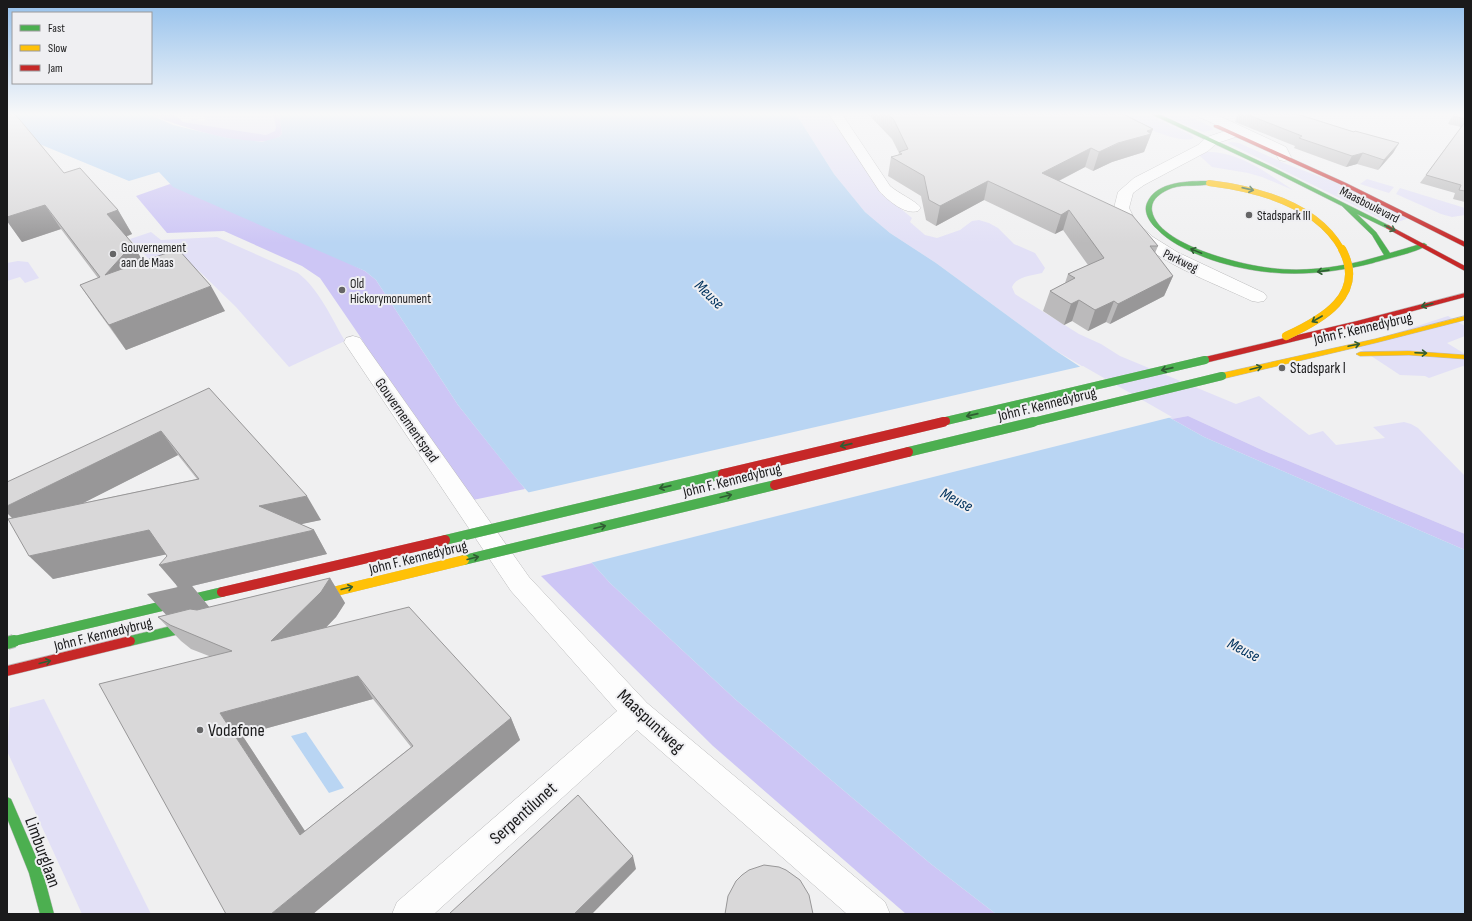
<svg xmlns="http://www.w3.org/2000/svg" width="1472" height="921" viewBox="0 0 1472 921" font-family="'Sofia Sans Condensed',sans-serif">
<rect width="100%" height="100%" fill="#f0f0f1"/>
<g fill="#e2e0f6">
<path d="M 209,114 L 273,114 L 276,127 L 276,131 L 266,135 L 183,122 L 196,118 L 198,119 L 196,121 L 204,121 L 207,118 L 202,116 Z"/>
<path d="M 796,114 L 827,114 L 894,203 L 912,218 L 910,222 L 925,235 L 937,238 L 960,230 L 972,221 L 979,220 L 989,223 L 998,228 L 1014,244 L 1035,253 L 1045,268 L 1042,273 C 1031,276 1017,276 1012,287 L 1015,294 L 1079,334 L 1101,344 L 1120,356 L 1236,404 L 1259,396 L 1309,435 L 1323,431 L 1336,445 L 1385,438 L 1373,427 L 1404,422 L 1411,424 L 1418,428 L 1465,476 L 1465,534 L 1262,450 L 1188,416 L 1172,419 L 1053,349 L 936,263 L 890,233 L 865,212 L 834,174 Z"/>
<path d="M 1116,114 L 1146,114 L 1191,135 L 1194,138 C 1181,146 1130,121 1116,114 Z"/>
<path d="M 1160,114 L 1183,114 L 1212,127 L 1213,130 L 1203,132 Z"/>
<path d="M 1230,142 L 1239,143 L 1286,164 L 1337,183 L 1409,218 L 1392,224 L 1228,143 Z"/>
<path d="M 1202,152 C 1237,150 1265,172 1293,190 L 1262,177 L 1248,173 L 1212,167 L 1200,156 Z"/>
<path d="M 1367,179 L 1394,187 L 1389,193 L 1360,184 Z"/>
<path d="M 1400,188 L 1465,208 L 1465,215 L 1452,217 L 1441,214 L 1396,194 Z"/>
<path d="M 151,232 L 161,240 L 217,237 L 298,273 C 319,289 332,319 345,341 L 289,367 L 236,307 L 198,270 L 169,281 L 130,239 Z"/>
<path d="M 18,261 L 28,262 L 39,278 L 25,283 L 20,277 L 7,281 L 7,263 Z"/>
<path d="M 1448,316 L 1465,326 L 1465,336 L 1447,343 L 1465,354 L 1465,367 L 1463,366 L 1429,378 L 1425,376 L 1400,375 L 1356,346 Z"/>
<path d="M 44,699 L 151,914 L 82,914 L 7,751 L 10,708 Z"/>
</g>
<g fill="#cdc6f5">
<path d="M 149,114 L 174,114 L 183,122 L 266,135 L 275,131 L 276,127 L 273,114 L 279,114 L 282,134 C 264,156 173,124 149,114 Z"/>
<path d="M 170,184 L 334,256 L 365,271 L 376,280 L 458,405 L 525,489 L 473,500 L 391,387 L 359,335 L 320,278 L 302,266 L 224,231 L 167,233 L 136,196 Z"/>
<path d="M 1188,416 L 1262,450 L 1465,534 L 1465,550 L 1204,437 L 1172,419 Z"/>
<path d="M 592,563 L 610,583 L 735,699 L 931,864 L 996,914 L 906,914 L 713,746 L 541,576 Z"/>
</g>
<g fill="#b9d5f3">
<path d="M 7,114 L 149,114 L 173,125 L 227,138 L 262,142 L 279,137 L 282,134 L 279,114 L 796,114 L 834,174 L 865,212 L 890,233 L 936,263 L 1053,349 L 1088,372 L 1204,437 L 1465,550 L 1465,914 L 996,914 L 931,864 L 735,699 L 610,583 L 520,483 L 458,405 L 376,280 L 365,271 L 173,187 L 159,172 L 129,181 L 37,143 Z"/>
<path d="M 306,732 L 344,788 L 329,793 L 291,736 Z"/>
</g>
<path fill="#f0f0f1" d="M 1083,366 L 1172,417 L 590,563 L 526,493 Z"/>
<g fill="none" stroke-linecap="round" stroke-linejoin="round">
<defs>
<g id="street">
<path d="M 829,114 L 842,114 L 890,186 C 898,193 916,201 921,208 L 918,211 C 905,215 889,201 880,192 Z"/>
<path d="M 1198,114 L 1215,114 L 1286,147 L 1291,157 L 1289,160 L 1284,161 L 1279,160 L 1275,152 L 1239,136 L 1217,143 L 1208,151 L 1144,185 L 1133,193 L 1129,208 L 1136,222 L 1153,237 L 1177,252 L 1264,293 L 1267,297 L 1264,301 L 1258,302 L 1252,301 C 1212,282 1152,261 1124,227 C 1119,222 1117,214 1114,208 L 1118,192 L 1134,178 L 1198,145 L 1207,137 L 1228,130 L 1199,117 Z"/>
<path d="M 353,336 L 360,338 L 529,577 L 647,703 L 885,902 L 890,914 L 847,914 L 637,730 L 434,914 L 392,914 L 397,902 L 617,711 L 511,591 L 344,342 L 346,338 Z"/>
</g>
<g id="fast">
<path d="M 1151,114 L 1159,114 L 1274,168 L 1390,226 L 1390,228 L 1386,228 L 1357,214 L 1376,232 L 1390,253 L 1424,243 L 1427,245 C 1419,252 1385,259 1373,263 C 1317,277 1267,278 1212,260 C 1193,253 1171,244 1157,229 C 1150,223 1143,212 1147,203 C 1156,181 1189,181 1209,181 L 1211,182 L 1211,184 C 1198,187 1185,184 1172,188 C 1162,192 1150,199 1152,211 C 1158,245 1242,265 1270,268 C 1309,273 1347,266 1384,255 L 1372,235 L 1342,206 L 1270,170 Z"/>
<path d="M 200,619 L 204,621 L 205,624 L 204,627 L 200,629 L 130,646 L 126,644 L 125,641 L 126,638 L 130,636 Z"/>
<path d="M 7,797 L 11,799 L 43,873 L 54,914 L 40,914 L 29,873 L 7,818 Z"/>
</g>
<g id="slow">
<path d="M 1465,316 L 1465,320 L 1375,343 L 1222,379 L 1218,376 L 1222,373 L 1375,339 Z"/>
<path d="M 1409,351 L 1465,355 L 1465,359 L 1409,355 L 1360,356 L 1356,354 L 1360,352 Z"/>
</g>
<g id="jam">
<path d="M 1214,125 L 1218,125 L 1346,183 L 1465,242 L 1465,247 L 1342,185 L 1214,127 Z"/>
<path d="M 1388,225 L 1465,266 L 1465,271 L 1386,228 L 1386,226 Z"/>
<path d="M 1465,293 L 1465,297 L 1361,325 L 1205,363 L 1201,360 L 1205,357 L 1357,321 Z"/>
<path d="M 130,636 L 134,638 L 135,641 L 134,644 L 130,646 L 7,676 L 7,666 Z"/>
</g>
</defs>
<use href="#street" stroke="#bababb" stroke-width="1"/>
<use href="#fast" stroke="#bababb" stroke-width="1"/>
<use href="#slow" stroke="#bababb" stroke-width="1"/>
<use href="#jam" stroke="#bababb" stroke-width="1"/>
<use href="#street" fill="#fdfdfd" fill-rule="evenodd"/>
<use href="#fast" fill="#4caf50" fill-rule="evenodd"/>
<use href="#slow" fill="#ffc107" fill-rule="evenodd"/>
<use href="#jam" fill="#c62828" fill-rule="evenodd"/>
<defs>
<g id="fast-bridge-far2">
<path d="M 946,421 L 1205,360"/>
<path d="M 1029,423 L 1222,376"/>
</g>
<g id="fast-bridge-far1">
<path d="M 908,452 L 1033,422"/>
<path d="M 445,540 L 723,474"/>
<path d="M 464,560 L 775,485"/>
<path d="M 10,642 L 222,592"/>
</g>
<path id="fast-bridge" d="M 7,643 L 14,641"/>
<path id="slow-bridge-far2" d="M 1209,183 C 1257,189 1317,204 1342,250"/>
<path id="slow-bridge-far1" d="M 1286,336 C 1321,320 1367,295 1342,249"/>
<path id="slow-bridge" d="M 308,598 L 464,560"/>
<path id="jam-bridge-far1" d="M 938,423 L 946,421"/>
<g id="jam-bridge">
<path d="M 723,474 L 943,422"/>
<path d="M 775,485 L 908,452"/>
<path d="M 222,592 L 445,540"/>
</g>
</defs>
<use href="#fast-bridge-far2" stroke="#bababb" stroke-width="8" stroke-linecap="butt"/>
<use href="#fast-bridge-far1" stroke="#bababb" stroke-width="10" stroke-linecap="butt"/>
<use href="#fast-bridge" stroke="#bababb" stroke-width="14" stroke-linecap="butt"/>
<use href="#slow-bridge-far2" stroke="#bababb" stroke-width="6" stroke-linecap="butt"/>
<use href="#slow-bridge-far1" stroke="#bababb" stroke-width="8" stroke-linecap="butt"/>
<use href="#slow-bridge" stroke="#bababb" stroke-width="10" stroke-linecap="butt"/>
<use href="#jam-bridge-far1" stroke="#bababb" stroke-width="8" stroke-linecap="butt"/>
<use href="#jam-bridge" stroke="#bababb" stroke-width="10" stroke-linecap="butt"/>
<use href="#fast-bridge-far2" stroke="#4caf50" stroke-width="8"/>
<use href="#fast-bridge-far1" stroke="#4caf50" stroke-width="10"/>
<use href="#fast-bridge" stroke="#4caf50" stroke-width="12"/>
<use href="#slow-bridge-far2" stroke="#ffc107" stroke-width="6"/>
<use href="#slow-bridge-far1" stroke="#ffc107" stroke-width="8"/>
<use href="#slow-bridge" stroke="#ffc107" stroke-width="10"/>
<use href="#jam-bridge-far1" stroke="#c62828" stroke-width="8"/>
<use href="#jam-bridge" stroke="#c62828" stroke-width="10"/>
</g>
<g fill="#bbbabb" fill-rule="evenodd">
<path d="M 7,114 L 64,173 L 118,210 L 132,234 L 126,237 L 133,244 L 143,262 L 225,311 L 126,350 L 97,310 L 80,285 L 98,278 L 61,229 L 22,242 L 7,221 Z"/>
<path d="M 868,114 L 1123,114 L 1153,129 L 1144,152 L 1112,162 L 1093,171 L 1085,167 L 1059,181 L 1158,246 L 1155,253 L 1173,276 L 1164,296 L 1110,324 L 1106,322 L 1088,331 L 1072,321 L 1064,325 L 1043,311 L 1050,291 L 1065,283 L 1068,274 L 1088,265 L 1063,230 L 1055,234 L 984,200 L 936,226 L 926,220 L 921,196 L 888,176 L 891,157 L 898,155 L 899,153 L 892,139 Z"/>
<path d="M 1238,114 L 1297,114 L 1354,132 L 1399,143 L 1393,153 L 1378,170 L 1357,164 L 1346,167 L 1294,148 L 1295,146 L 1235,122 Z"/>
<path d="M 1453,114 L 1465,114 L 1465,202 L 1453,199 L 1455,193 L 1420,183 L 1426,175 L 1461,127 L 1448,124 Z"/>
<path d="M 209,388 L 321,520 L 300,524 L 314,530 L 327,554 L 192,586 L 209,607 L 330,578 L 345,603 L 336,617 L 326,627 L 511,718 L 520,740 L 313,914 L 209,656 L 191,649 L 181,641 L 158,617 L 166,615 L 177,587 L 167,556 L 166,554 L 53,579 L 12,518 ZM 178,455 L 197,479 L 83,503 ZM 373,699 L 411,747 L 305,831 L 242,735 Z"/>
</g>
<g fill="#989798">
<path d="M 1153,129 L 1144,152 L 1112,162 L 1093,171 L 1099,152 L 1147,131 Z"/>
<path d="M 1399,143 L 1393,153 L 1378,170 L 1384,160 Z"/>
<path d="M 1091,148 L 1085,167 L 1037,192 L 1042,173 Z"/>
<path d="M 1363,153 L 1357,164 L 1346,167 L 1352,156 Z"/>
<path d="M 988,181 L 984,200 L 936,226 L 940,206 Z"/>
<path d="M 45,205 L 61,229 L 22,242 L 7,221 L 7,217 Z"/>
<path d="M 118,210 L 132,234 L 121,238 L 107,214 Z"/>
<path d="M 1069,210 L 1063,230 L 1055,234 L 1061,215 Z"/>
<path d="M 133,244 L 147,269 L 105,275 Z"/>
<path d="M 1173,276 L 1164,296 L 1110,324 L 1118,304 Z"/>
<path d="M 211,286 L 225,311 L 126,350 L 109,325 Z"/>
<path d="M 1079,300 L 1072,321 L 1064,325 L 1071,304 Z"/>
<path d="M 1114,301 L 1106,322 L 1088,331 L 1095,310 Z"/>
<path d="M 161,431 L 178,455 L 26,532 L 7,513 L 7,506 Z"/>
<path d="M 307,496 L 321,520 L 274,530 L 259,506 Z"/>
<path d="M 149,530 L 168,554 L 53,579 L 29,556 Z"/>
<path d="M 314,530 L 327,554 L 192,586 L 210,608 L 169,618 L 147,594 L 178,587 L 159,565 Z"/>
<path d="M 330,578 L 345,603 L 336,617 L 290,665 L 271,641 Z"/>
<path d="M 358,676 L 373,699 L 242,735 L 320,854 L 300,835 L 220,713 Z"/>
<path d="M 511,718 L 520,740 L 313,914 L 271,914 Z"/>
<path d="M 633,856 L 636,869 L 592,914 L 574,914 Z"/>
</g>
<g fill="#d9d8d9" stroke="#989798" fill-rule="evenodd">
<path d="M 7,114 L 15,114 L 64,173 L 80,168 L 118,210 L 107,214 L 133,244 L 105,275 L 178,249 L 211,286 L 109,325 L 80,285 L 100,277 L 45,205 L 7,217 Z"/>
<path d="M 888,114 L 1123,114 L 1153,129 L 1147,131 L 1151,134 L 1118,143 L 1099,152 L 1091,148 L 1042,173 L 1132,215 L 1158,246 L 1150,246 L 1173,276 L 1118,304 L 1114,301 L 1095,310 L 1079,300 L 1071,304 L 1050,291 L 1075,278 L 1068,274 L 1104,258 L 1069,210 L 1061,215 L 988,181 L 940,206 L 929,200 L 924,176 L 891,157 L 902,154 L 899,152 L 908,149 L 894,120 Z"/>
<path d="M 1246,114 L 1297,114 L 1354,132 L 1355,131 L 1399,143 L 1384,160 L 1363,153 L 1352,156 L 1299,138 L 1302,136 Z"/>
<path d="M 1454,114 L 1465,114 L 1465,119 L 1453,116 Z"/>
<path d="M 1465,122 L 1465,191 L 1459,190 L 1461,185 L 1426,175 Z"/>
<path d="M 209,388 L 307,496 L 259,506 L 314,530 L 159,565 L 167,556 L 149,530 L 29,556 L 8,519 L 199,479 L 161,431 L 7,506 L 7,482 Z"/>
<path d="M 330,578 L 321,592 L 271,641 L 409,607 L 511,718 L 271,914 L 226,914 L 99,684 L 232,651 L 170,625 L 158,617 L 190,609 L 197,610 ZM 358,676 L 413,746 L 300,835 L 220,713 Z"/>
<path d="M 578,795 L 633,856 L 574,914 L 449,914 Z"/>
<path d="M 764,865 L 779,867 L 786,870 L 800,880 L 809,895 L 813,914 L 725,914 L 728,896 L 736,881 L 742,875 L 749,870 Z"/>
</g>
<defs><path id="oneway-shaft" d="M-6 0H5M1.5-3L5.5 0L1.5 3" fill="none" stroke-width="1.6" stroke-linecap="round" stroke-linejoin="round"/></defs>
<g stroke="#305d33">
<use href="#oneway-shaft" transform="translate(1248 189) rotate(13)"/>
<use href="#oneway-shaft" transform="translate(1390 228) rotate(27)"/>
<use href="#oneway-shaft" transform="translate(1196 251) rotate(-158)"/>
<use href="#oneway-shaft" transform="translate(1323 271) rotate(172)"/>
<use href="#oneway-shaft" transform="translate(1427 305) rotate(165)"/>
<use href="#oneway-shaft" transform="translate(1317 319) rotate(150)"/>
<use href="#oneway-shaft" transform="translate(1354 345) rotate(-12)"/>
<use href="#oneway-shaft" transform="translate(1421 353) rotate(2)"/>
<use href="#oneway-shaft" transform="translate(1256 368) rotate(-14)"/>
<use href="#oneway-shaft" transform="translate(1167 369) rotate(167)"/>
<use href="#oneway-shaft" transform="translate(972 415) rotate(167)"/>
<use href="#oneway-shaft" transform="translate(846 445) rotate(167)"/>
<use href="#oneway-shaft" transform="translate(665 487) rotate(167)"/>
<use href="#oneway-shaft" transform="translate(726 496) rotate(-14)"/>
<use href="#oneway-shaft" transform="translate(600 527) rotate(-14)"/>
<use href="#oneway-shaft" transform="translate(473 558) rotate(-14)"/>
<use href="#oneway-shaft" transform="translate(347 588) rotate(-14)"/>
<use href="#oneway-shaft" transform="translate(45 662) rotate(-14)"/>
</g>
<linearGradient id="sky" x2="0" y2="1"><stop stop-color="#95c1ec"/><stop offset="0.47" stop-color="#f8f8f9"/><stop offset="1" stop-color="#f8f8f9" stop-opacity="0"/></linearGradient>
<rect width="1472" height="243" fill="url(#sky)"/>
<g fill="#656566" stroke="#efeff2" stroke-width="1.5">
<circle cx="1249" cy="215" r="4"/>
<circle cx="113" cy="254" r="4"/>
<circle cx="342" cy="290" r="4"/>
<circle cx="1282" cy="368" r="4"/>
<circle cx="200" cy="730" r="4"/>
</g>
<g text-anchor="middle" stroke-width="4" stroke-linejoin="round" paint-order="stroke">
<g font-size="13" fill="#1a1a1b" stroke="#efeff2">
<text transform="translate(1370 204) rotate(27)" y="5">Maasboulevard</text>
<text transform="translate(1181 260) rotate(26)" y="5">Parkweg</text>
</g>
<g font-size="13" fill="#1a1a1b" stroke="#efeff2" text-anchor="start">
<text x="1257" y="220">Stadspark III</text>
<text x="121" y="252">Gouvernement<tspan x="121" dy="15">aan de Maas</tspan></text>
<text x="350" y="288">Old<tspan x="350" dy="15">Hickorymonument</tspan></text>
</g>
<g font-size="15" fill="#1a1a1b" stroke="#efeff2">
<text transform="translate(1363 328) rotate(-13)" y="5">John F. Kennedybrug</text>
<text transform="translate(1047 404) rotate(-14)" y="5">John F. Kennedybrug</text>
<text transform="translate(407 420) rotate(55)" y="5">Gouvernementspad</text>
<text transform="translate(732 480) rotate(-14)" y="5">John F. Kennedybrug</text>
<text transform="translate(418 557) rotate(-14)" y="5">John F. Kennedybrug</text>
<text transform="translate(103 634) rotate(-14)" y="5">John F. Kennedybrug</text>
</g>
<g font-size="15" fill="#1a1a1b" stroke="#efeff2" text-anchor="start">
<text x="1290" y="373">Stadspark I</text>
</g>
<g font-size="16" font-style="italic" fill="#00325d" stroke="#efeff2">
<text transform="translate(710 294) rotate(44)" y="6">Meuse</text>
<text transform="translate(957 499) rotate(27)" y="6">Meuse</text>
<text transform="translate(1244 649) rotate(27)" y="6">Meuse</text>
</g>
<g font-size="18" fill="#1a1a1b" stroke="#efeff2">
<text transform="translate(651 721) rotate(43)" y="6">Maaspuntweg</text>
<text transform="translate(523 813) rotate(-42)" y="6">Serpentilunet</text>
<text transform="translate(43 852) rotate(70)" y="6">Limburglaan</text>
</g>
<g font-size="18" fill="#1a1a1b" stroke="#efeff2" text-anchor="start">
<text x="208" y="736">Vodafone</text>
</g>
</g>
<rect width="1472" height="921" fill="none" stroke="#1a1a1b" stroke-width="16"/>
<rect x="12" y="12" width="140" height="72" fill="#efeff2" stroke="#9a9a9c"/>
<rect x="20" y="25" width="20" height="6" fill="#4caf50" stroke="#9a9a9c"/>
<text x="48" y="32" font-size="12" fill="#1a1a1b">Fast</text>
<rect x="20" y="45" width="20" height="6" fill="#ffc107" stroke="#9a9a9c"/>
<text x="48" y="52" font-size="12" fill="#1a1a1b">Slow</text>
<rect x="20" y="65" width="20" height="6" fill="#c62828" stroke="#9a9a9c"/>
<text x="48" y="72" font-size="12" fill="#1a1a1b">Jam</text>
</svg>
